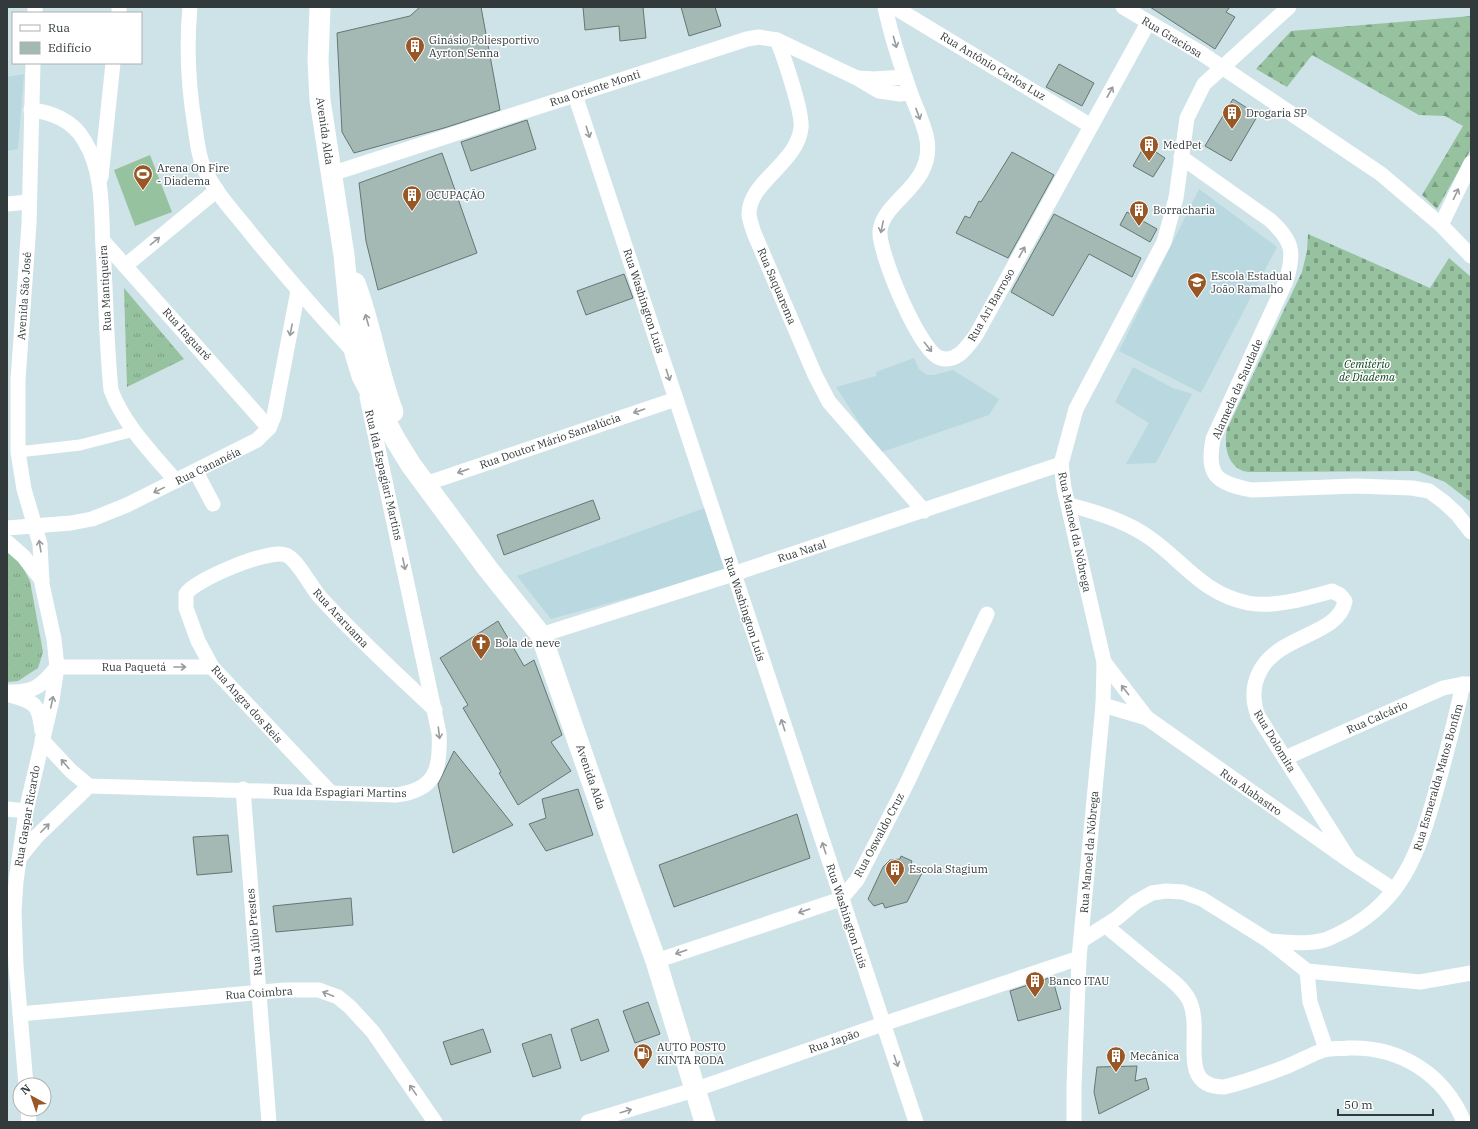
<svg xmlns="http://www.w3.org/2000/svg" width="1478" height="1129" viewBox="0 0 1478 1129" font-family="'IBM Plex Serif',serif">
<defs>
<pattern id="grass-tufts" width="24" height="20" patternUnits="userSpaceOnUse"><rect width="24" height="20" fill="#97c29f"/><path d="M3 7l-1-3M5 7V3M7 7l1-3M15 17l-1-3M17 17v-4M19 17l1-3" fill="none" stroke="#7c9f83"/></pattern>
<pattern id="forest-firs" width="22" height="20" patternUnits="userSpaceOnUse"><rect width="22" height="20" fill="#97c29f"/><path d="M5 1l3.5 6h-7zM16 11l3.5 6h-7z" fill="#7c9f83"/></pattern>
<pattern id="cemetery-stones" width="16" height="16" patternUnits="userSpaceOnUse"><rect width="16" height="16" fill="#97c29f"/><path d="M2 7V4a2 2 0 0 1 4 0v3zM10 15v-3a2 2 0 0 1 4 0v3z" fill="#7c9f83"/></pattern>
</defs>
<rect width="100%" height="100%" fill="#cee3e8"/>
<g fill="#bad8df">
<path d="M 24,74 L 18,149 L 7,151 L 7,77 Z"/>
<path d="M 1199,189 L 1277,247 L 1201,393 L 1119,351 Z"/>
<path d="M 914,358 L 919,369 L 927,375 L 934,375 L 953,370 L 999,399 L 989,415 L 879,453 L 836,387 L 876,376 L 876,372 Z"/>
<path d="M 1133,367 L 1173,388 L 1192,394 L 1156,463 L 1126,464 L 1149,423 L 1115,402 Z"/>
<path d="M 710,506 L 731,570 L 551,619 L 517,576 Z"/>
</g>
<g fill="url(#grass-tufts)">
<path d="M 124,288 L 184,359 L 127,387 Z"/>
<path d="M 7,549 L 19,560 L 30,581 L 43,652 L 38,668 L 18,681 L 7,682 Z"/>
</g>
<path fill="url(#forest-firs)" d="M 1471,16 L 1471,149 L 1437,209 L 1422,195 L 1463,126 L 1445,116 L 1419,115 L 1312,55 L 1287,87 L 1256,69 L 1291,31 Z"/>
<path fill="url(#cemetery-stones)" d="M 1308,234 L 1430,288 L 1449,258 L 1471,277 L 1471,502 L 1445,482 L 1417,471 L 1255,472 C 1252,472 1246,472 1243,471 C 1226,464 1224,444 1227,429 L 1302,272 L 1307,251 Z"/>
<path fill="#97c29f" d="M 150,155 L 172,212 L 135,226 L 114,170 Z"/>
<g fill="#a4b9b4" stroke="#647773">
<path d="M 420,7 L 481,7 L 500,110 L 444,128 L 354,153 L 342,132 L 337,33 L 410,16 Z"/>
<path d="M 583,7 L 643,7 L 646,38 L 620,41 L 619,26 L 585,30 Z"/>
<path d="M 681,7 L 715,7 L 721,26 L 689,36 Z"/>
<path d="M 1150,7 L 1230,7 L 1226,12 L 1235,17 L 1215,49 Z"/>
<path d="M 1059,64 L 1094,83 L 1082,106 L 1046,87 Z"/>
<path d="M 1233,99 L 1258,115 L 1231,161 L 1205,146 Z"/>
<path d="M 527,120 L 536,149 L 471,171 L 461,142 Z"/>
<path d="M 1145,145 L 1165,158 L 1153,177 L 1133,166 Z"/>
<path d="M 1012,152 L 1054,175 L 1008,258 L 956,233 L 965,216 L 970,218 L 979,201 L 981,202 Z"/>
<path d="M 442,153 L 477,253 L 378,290 L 366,241 L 359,183 Z"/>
<path d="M 1127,212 L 1157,229 L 1150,242 L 1120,225 Z"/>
<path d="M 1054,214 L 1141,258 L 1132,277 L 1089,254 L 1053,316 L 1011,292 Z"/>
<path d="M 624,274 L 633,298 L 586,315 L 577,291 Z"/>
<path d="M 593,500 L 600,519 L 504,555 L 497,535 Z"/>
<path d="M 498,621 L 524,666 L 534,660 L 562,735 L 551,742 L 571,771 L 518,805 L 499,773 L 501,772 L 463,708 L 468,705 L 440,658 Z"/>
<path d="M 454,751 L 513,825 L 453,853 L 438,784 Z"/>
<path d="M 578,789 L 593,835 L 546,851 L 529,824 L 546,818 L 542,799 Z"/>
<path d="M 797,814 L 810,858 L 674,907 L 659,865 Z"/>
<path d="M 228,835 L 232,872 L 197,875 L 193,837 Z"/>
<path d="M 901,856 L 912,861 L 911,864 L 922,873 L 907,902 L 885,908 L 883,903 L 874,906 L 868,899 L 883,867 L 890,860 L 900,859 Z"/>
<path d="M 351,898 L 353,925 L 276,932 L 273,906 Z"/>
<path d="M 1052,977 L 1061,1009 L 1018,1021 L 1010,991 Z"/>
<path d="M 648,1002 L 660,1034 L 635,1043 L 623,1011 Z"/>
<path d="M 598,1019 L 609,1051 L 581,1061 L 571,1029 Z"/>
<path d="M 483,1029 L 491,1052 L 451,1065 L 443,1042 Z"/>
<path d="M 551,1034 L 561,1068 L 533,1077 L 522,1044 Z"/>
<path d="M 1137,1066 L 1135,1081 L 1146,1078 L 1149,1089 L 1099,1114 L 1094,1092 L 1097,1067 Z"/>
</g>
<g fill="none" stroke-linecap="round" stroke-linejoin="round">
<path stroke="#fff" stroke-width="11" d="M 18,452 L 80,445 L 134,431"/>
<g stroke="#fff" stroke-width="15">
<path d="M 190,7 C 186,49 188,85 195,127 C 197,140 198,154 203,166 C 214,192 235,213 252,235 C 285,275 319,315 355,353"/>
<path d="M 885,7 C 891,36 901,66 911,94 C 916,108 925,126 927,140 C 934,186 883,200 880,231 C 878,252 920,352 940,358 C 957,363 967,347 976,335 L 1148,23"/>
<path d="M 894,7 L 1091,126"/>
<path d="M 1123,7 L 1201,53 L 1381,174 L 1441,225 L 1471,256"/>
<path d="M 35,13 L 35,7"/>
<path d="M 119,13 L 119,7"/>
<path d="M 777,40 C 784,57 803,113 801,128 C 797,164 748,182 749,215 C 750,221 752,227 754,233 L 815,375 L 829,402 L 924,511"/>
<path d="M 858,78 L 874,79 L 905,77"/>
<path d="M 575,95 L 916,1122"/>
<path d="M 31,110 C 52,112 73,121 84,140 C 104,172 101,211 103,247 C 106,295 106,342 111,390 C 124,425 152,453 176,481"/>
<path d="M 1181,157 L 1270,220 C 1293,241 1295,252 1286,281 L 1213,439 C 1206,477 1217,483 1252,490 L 1355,486 L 1412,488 L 1429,491 L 1444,502 L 1457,514 L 1471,532"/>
<path d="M 331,174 L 747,39 L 759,37 L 777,40 L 857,78 L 879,91 L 900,94 L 910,93"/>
<path d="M 101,177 L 113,63"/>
<path d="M 7,204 L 29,202"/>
<path d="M 1441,225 L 1471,163"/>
<path d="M 103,241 L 269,428"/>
<path d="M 125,266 L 217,190"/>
<path d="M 196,472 L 213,504"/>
<path d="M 425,484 L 676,399"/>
<path d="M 1069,505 C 1097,512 1126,521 1150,538 C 1185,563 1202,593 1248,603 C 1274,608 1307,598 1332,591 L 1340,595 L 1345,601 C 1339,636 1279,634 1260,671 C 1252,686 1252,700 1258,716 L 1350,861"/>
<path d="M 7,528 L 71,523 L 92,519 L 127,505 L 257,440 L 269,428 L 274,416 L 298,291"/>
<path d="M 7,542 L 23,556 L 42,580"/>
<path d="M 541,635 L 733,574 L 1061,464"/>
<path d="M 1104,662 L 1147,718"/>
<path d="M 7,692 C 33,693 41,687 57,667 L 212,667"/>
<path d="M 10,695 C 35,702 39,704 42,731"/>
<path d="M 1103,705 L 1147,718 L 1350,861 L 1394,890"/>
<path d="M 42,740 L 71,771 L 89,786 L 396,795 C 436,790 441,769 439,733 L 367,397"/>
<path d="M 1285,758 L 1443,688 L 1463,684 L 1471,684"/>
<path d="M 243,789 L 269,1122"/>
<path d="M 330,792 L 212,667 L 198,641 L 186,608 L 186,594 C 194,580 270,548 286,555 C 297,559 311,587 320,597 C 356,637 396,673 435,710"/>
<path d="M 7,809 L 26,811"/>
<path d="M 20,857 L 37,836 L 89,786"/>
<path d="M 1106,926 C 1123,940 1140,954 1158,969 C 1168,977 1181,986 1188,998 C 1206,1030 1174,1087 1224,1087 C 1245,1082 1267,1074 1288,1066 C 1300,1061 1312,1054 1324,1050 C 1331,1048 1341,1049 1348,1048 C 1400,1046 1444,1074 1464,1122"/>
<path d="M 1081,941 L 1117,918 L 1136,902 L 1152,893 L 1166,891 L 1183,892 L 1202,899 L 1269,941 L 1307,971 L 1420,982 L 1471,973"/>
<path d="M 1269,941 C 1289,942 1314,946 1332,937 C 1403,906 1419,852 1438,784 C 1447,751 1456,717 1463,684"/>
<path d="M 656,961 L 841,899 L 857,880 L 906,785 L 987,614"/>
<path d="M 1307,971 L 1310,1002 L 1326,1049"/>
<path d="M 20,1014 L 285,990 L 319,990 L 338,997 L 350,1007 L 373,1032 L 435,1122"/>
<path d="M 26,1085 L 16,966 L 14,911 L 16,881 L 26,811 L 52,700 L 57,667 L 54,639 L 42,584 L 40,544 L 24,489 L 18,452 L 18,380 L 29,224 L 33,63"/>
<path d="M 28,1109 L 29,1122"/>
<path d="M 588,1122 L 694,1090 L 883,1024 L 1079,958"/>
<path d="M 1074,1122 L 1074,1086 L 1079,958 L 1103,705 L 1104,662 L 1064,488 L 1061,464 L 1076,409 L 1164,242 L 1176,198 L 1187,118 L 1204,84 L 1289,7"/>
</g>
<g stroke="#fff" stroke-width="21">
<path d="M 320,7 L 318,61 L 320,100 L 344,255 L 351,327 L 355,353 L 362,376 L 395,439 L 411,465 L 488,569 L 541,635 L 615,848 L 656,961 L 705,1122"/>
<path d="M 355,283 C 371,325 377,370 393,412"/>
</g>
</g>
<defs><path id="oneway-shaft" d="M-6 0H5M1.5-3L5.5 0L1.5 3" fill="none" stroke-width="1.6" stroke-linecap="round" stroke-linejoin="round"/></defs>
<g stroke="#989c9e">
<use href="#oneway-shaft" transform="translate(895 42) rotate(74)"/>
<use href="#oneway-shaft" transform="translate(1110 92) rotate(-61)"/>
<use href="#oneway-shaft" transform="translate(918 114) rotate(70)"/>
<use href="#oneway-shaft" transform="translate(588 132) rotate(72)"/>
<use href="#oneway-shaft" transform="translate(1456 194) rotate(-64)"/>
<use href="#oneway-shaft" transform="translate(882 227) rotate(102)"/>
<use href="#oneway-shaft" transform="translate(155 241) rotate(-39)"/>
<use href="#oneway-shaft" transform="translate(1022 252) rotate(-61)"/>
<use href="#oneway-shaft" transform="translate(367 320) rotate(-106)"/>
<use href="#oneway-shaft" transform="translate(291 330) rotate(101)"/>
<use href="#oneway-shaft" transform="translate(928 347) rotate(52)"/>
<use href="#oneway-shaft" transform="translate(668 375) rotate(72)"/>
<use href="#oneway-shaft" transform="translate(639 411) rotate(161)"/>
<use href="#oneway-shaft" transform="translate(463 471) rotate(161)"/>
<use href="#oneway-shaft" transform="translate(159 490) rotate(154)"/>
<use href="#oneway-shaft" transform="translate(40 546) rotate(-99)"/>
<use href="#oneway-shaft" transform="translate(404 564) rotate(78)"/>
<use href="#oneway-shaft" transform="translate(180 667)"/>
<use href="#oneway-shaft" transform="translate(1125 690) rotate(-128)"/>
<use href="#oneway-shaft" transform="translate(52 702) rotate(-78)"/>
<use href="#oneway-shaft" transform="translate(783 725) rotate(-108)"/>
<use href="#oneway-shaft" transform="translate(439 733) rotate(83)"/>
<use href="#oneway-shaft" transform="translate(65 764) rotate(-131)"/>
<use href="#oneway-shaft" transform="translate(45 828) rotate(-45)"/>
<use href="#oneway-shaft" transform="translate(824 848) rotate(-108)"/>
<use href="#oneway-shaft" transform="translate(804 911) rotate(161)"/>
<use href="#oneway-shaft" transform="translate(681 952) rotate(161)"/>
<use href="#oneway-shaft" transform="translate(328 994) rotate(-158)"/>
<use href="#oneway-shaft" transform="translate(896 1061) rotate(71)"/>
<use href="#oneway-shaft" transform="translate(413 1090) rotate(-125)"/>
<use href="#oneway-shaft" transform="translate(626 1111) rotate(-17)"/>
</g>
<defs>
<symbol id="building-pin" viewBox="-11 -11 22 30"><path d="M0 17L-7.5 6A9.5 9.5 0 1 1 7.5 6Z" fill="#985724" stroke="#fff"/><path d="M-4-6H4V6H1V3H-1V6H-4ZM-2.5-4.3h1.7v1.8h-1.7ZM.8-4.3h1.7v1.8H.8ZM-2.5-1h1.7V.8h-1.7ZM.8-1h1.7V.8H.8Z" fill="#fff"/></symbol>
<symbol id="stadium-pin" viewBox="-11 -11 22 30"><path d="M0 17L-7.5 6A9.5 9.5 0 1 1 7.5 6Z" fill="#985724" stroke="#fff"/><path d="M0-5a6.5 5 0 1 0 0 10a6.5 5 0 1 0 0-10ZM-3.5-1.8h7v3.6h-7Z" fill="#fff"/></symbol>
<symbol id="school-pin" viewBox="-11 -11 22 30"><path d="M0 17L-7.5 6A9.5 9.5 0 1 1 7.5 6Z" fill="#985724" stroke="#fff"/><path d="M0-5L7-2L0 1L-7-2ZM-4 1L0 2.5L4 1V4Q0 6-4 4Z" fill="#fff"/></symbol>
<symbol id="church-pin" viewBox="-11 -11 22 30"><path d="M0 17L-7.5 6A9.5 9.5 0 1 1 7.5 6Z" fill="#985724" stroke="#fff"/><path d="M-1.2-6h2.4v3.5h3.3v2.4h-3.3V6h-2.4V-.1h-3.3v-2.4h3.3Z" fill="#fff"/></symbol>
<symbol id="fuel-pin" viewBox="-11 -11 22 30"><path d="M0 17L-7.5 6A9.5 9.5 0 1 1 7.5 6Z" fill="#985724" stroke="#fff"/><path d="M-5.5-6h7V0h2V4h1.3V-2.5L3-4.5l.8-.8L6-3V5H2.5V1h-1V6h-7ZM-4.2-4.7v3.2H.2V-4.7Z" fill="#fff"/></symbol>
</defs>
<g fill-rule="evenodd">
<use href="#building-pin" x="404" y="35" width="22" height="30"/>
<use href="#building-pin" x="1221" y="102" width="22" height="30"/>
<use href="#building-pin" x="1138" y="134" width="22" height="30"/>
<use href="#stadium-pin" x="132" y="163" width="22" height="30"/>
<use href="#building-pin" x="401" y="184" width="22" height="30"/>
<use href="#building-pin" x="1128" y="199" width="22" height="30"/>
<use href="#school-pin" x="1186" y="271" width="22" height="30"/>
<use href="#church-pin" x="470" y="632" width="22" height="30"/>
<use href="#building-pin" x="884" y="858" width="22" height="30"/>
<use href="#building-pin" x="1024" y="970" width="22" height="30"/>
<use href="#fuel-pin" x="632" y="1042" width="22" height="30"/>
<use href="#building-pin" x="1105" y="1045" width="22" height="30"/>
</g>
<g text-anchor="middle" stroke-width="3" stroke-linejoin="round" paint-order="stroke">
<g font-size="11" fill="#323a3c" stroke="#fff">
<text transform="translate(1172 37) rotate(31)" y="4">Rua Graciosa</text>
<text transform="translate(993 66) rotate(31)" y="4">Rua Antônio Carlos Luz</text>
<text transform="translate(595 88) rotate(-18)" y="4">Rua Oriente Monti</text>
<text transform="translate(325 131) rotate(82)" y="4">Avenida Alda</text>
<text transform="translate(777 286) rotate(67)" y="4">Rua Saquarema</text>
<text transform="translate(105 288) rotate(-93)" y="4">Rua Mantiqueira</text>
<text transform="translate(24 296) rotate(-86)" y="4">Avenida São José</text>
<text transform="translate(644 301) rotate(72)" y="4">Rua Washington Luis</text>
<text transform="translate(991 305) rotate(-60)" y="4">Rua Ari Barroso</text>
<text transform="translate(187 334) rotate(48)" y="4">Rua Itaguaré</text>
<text transform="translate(1237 389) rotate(-66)" y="4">Alameda da Saudade</text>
<text transform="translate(550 441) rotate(-19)" y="4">Rua Doutor Mário Santalúcia</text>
<text transform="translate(208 466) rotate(-26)" y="4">Rua Cananéia</text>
<text transform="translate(384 475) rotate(77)" y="4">Rua Ida Espagiari Martins</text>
<text transform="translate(1075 532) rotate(78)" y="4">Rua Manoel da Nóbrega</text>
<text transform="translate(802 551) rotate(-18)" y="4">Rua Natal</text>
<text transform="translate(745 609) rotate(72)" y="4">Rua Washington Luis</text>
<text transform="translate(341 618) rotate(47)" y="4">Rua Araruama</text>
<text x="134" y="671">Rua Paquetá</text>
<text transform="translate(247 704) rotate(48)" y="4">Rua Angra dos Reis</text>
<text transform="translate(1377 717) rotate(-24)" y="4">Rua Calcário</text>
<text transform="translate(1275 741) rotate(59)" y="4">Rua Dolomita</text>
<text transform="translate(591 777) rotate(71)" y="4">Avenida Alda</text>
<text transform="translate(1438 777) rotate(-74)" y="4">Rua Esmeralda Matos Bonfim</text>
<text transform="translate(340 792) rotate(1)" y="4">Rua Ida Espagiari Martins</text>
<text transform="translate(1251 792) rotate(35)" y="4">Rua Alabastro</text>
<text transform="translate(27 816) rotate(-80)" y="4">Rua Gaspar Ricardo</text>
<text transform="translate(879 835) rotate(-62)" y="4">Rua Oswaldo Cruz</text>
<text transform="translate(1089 852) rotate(-85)" y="4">Rua Manoel da Nóbrega</text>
<text transform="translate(847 916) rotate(72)" y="4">Rua Washington Luis</text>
<text transform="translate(254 932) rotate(-95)" y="4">Rua Júlio Prestes</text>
<text transform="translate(259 993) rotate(-4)" y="4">Rua Coimbra</text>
<text transform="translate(834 1041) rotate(-19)" y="4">Rua Japão</text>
</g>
<g font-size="11" fill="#323a3c" stroke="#fff" text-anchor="start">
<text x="429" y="44">Ginásio Poliesportivo<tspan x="429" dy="13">Ayrton Senna</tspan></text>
<text x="1246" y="117">Drogaria SP</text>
<text x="1163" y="149">MedPet</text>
<text x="157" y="172">Arena On Fire<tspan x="157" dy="13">- Diadema</tspan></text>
<text x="426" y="199">OCUPAÇÃO</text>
<text x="1153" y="214">Borracharia</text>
<text x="1211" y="280">Escola Estadual<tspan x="1211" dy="13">João Ramalho</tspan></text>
<text x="495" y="647">Bola de neve</text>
<text x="909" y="873">Escola Stagium</text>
<text x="1049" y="985">Banco ITAU</text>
<text x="657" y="1051">AUTO POSTO<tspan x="657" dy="13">KINTA RODA</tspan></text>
<text x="1130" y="1060">Mecânica</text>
</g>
<g font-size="11" font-style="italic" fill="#0a401d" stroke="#fff">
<text x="1367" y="368">Cemitério<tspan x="1367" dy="13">de Diadema</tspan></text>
</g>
</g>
<rect width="1478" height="1129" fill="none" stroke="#323a3c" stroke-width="16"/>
<rect x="12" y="12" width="130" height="52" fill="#ffffff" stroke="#adb0b1"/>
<rect x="20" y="25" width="20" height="6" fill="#ffffff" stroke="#adb0b1"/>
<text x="48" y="32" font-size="12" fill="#323a3c">Rua</text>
<rect x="20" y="42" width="20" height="12" fill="#a4b9b4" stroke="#adb0b1"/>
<text x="48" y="52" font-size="12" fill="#323a3c">Edifício</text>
<g transform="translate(32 1097) rotate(320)"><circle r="19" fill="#ffffff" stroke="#adb0b1"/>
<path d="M0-3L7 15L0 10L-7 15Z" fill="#985724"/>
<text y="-6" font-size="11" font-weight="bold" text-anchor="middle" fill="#323a3c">N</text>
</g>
<path d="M1338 1109v6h95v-6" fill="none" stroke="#323a3c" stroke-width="2"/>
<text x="1344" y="1109" font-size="12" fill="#323a3c" stroke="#ffffff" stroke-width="3" paint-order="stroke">50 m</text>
</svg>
